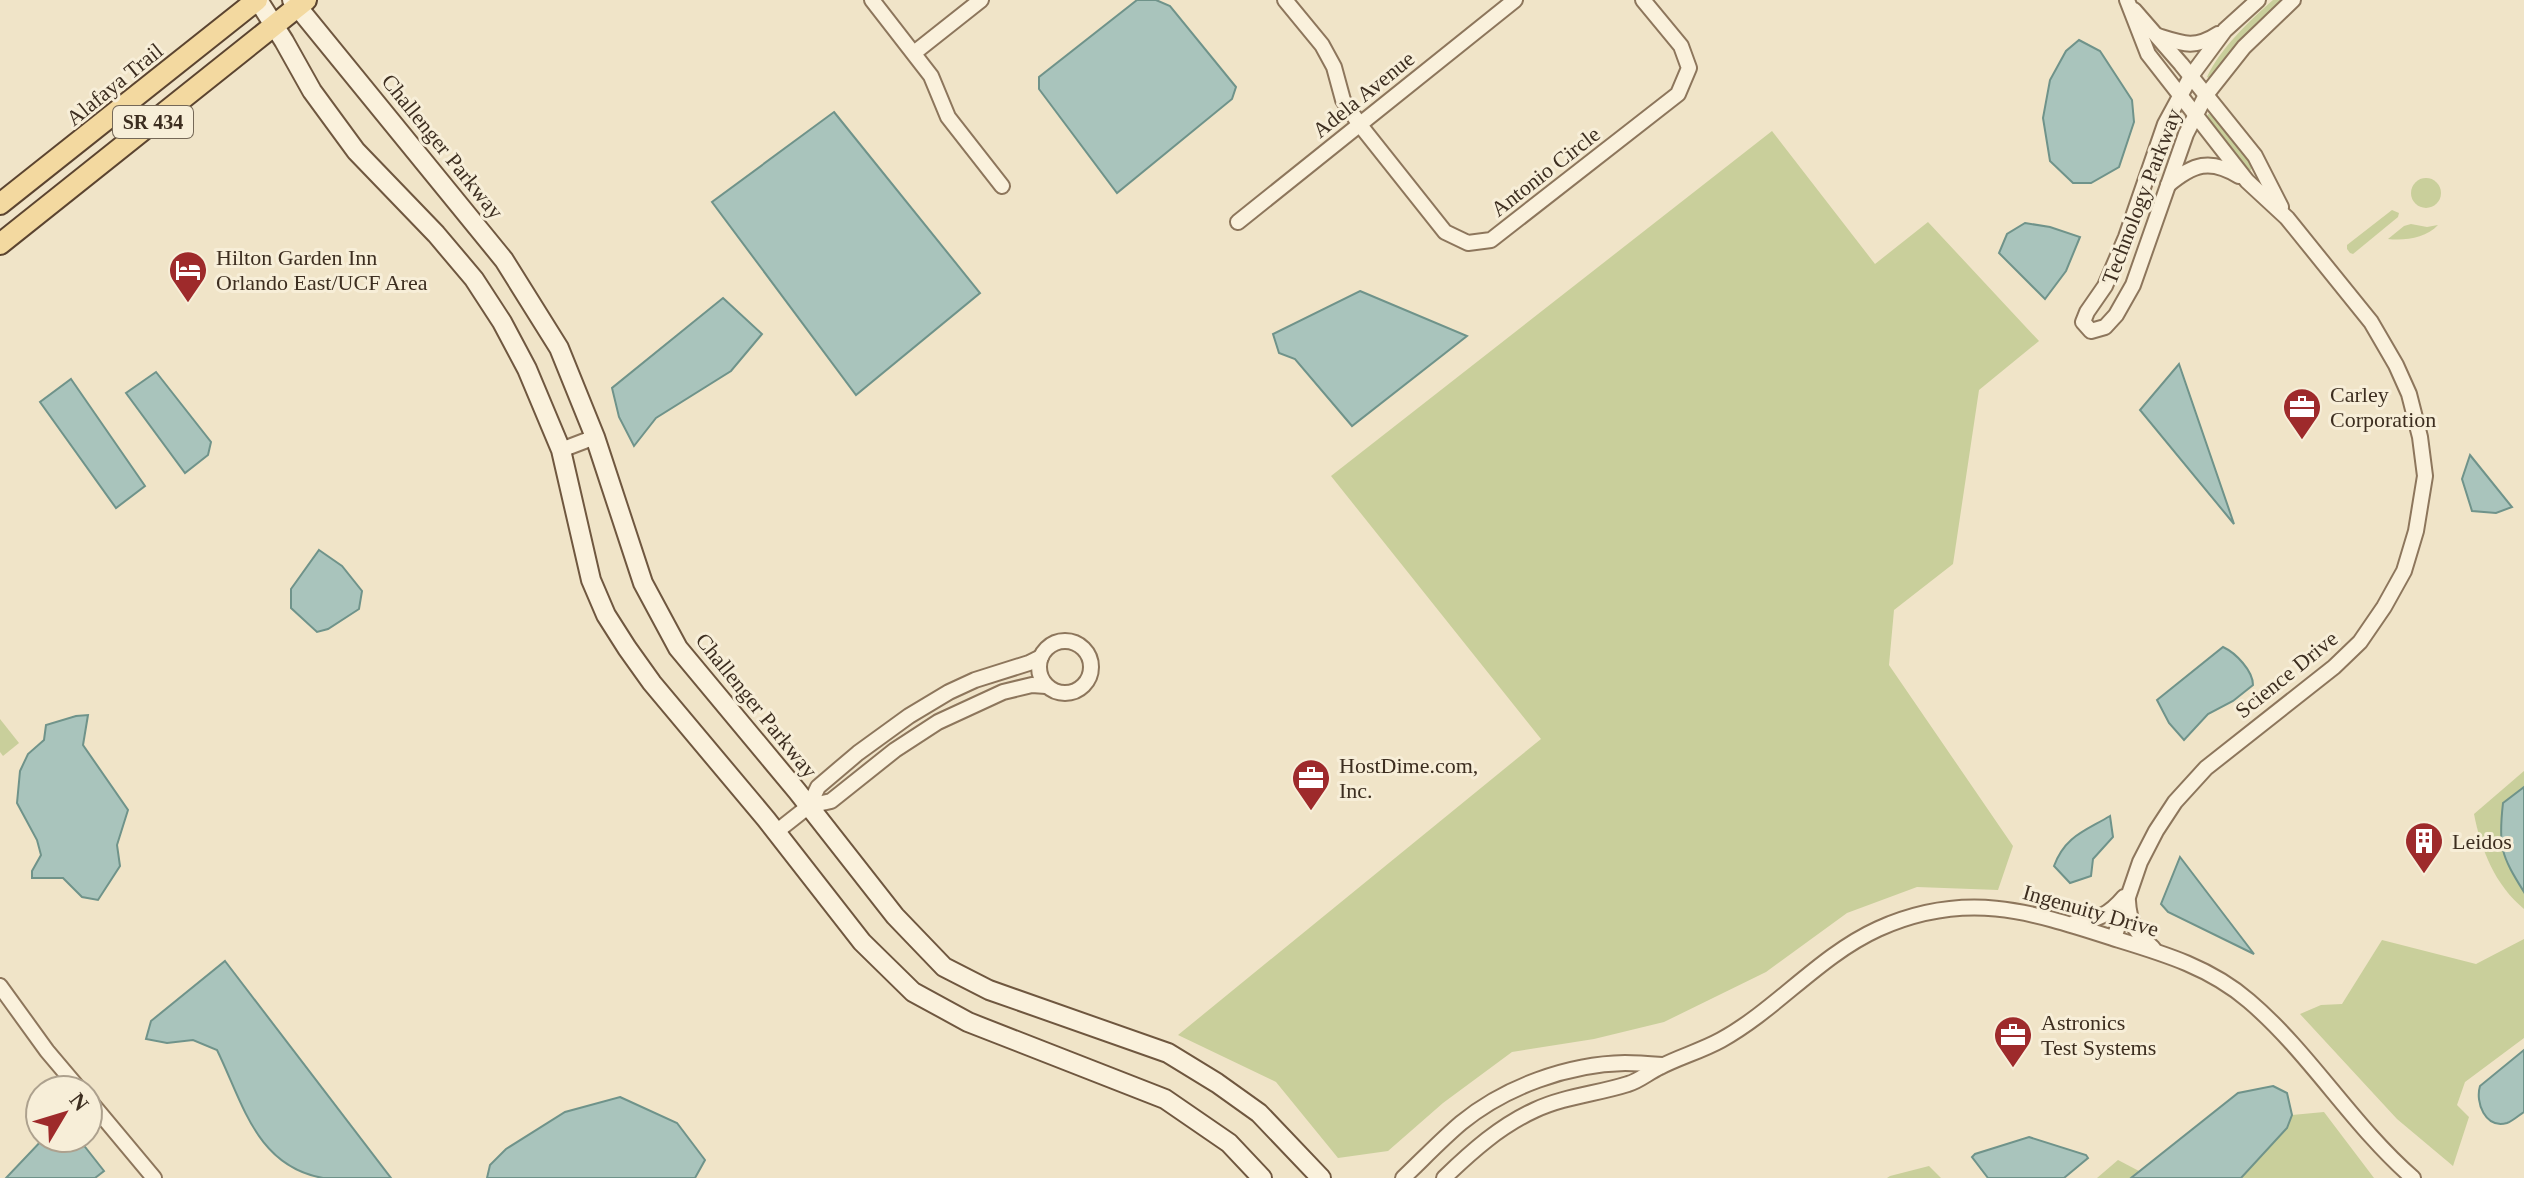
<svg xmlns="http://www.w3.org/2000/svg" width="2524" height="1178" viewBox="0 0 2524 1178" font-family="'Times New Roman',serif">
<rect width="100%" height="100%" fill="#f0e4c8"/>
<g fill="#c9cf9b">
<path d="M 2273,0 L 2281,0 L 2236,45 L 2211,79 L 2207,77 C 2220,49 2249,21 2273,0 Z"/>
<path d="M 2208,114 L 2213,115 L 2253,166 L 2250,171 L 2245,169 L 2206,121 Z"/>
<path d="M 1772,131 L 1875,264 L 1928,222 L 2039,341 L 1979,390 L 1953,564 L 1894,610 L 1889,665 L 2013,846 L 1998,890 L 1917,887 L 1847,913 L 1766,972 L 1664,1022 L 1594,1039 L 1512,1052 L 1443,1103 L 1388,1151 L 1338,1158 L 1276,1082 L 1178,1035 L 1541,739 L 1331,476 Z"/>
<circle cx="2426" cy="193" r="15"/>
<path d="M 2392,210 L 2399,213 L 2398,217 L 2353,254 L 2350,253 L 2347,249 L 2347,245 Z"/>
<path d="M 2411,224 L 2427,227 L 2438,225 C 2426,238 2405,241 2388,239 L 2404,226 Z"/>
<path d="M 0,719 L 19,743 L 3,756 L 0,752 Z"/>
<path d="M 2524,771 L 2524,909 C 2495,885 2481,850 2474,814 Z"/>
<path d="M 2524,939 L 2524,1038 L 2465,1082 L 2457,1105 L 2469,1117 L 2453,1166 L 2397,1119 L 2300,1014 L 2321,1005 L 2342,1004 L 2382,940 L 2476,964 Z"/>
<path d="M 2324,1112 L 2374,1178 L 2241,1178 L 2287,1128 L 2292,1115 Z"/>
<path d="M 2118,1160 L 2139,1171 L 2131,1178 L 2097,1178 Z"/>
<path d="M 1929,1166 L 1941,1178 L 1887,1178 L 1890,1176 Z"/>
</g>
<g fill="#a9c4bc" stroke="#6f938a" stroke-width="2">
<path d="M 1137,0 L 1156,0 L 1170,6 L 1236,87 L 1232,99 L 1117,193 L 1039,89 L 1039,77 Z"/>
<path d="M 2079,40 L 2100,51 L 2132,100 L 2134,122 L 2119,167 L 2091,183 L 2073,183 L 2050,161 L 2043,118 L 2050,80 L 2066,51 Z"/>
<path d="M 834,112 L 980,293 L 856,395 L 712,202 Z"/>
<path d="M 2025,223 L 2050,227 L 2080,237 L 2066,271 L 2045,299 L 1999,253 L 2007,234 Z"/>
<path d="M 1360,291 L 1467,336 L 1352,426 L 1295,359 L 1279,353 L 1273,334 Z"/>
<path d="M 723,298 L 762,334 L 731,371 L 656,418 L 634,446 L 619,417 L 612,388 Z"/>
<path d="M 2179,364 L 2234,524 L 2140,410 Z"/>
<path d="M 156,372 L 211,442 L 208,455 L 185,473 L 126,393 Z"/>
<path d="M 71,379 L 145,486 L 116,508 L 40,402 Z"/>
<path d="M 2470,455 L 2512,507 L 2496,513 L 2472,511 L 2462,479 Z"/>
<path d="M 319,550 L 342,566 L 362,591 L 359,609 L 328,629 L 317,632 L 291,608 L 291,589 Z"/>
<path d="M 2223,647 C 2236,653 2253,671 2253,685 L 2233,701 L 2208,714 L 2184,740 L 2169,723 L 2157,700 Z"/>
<path d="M 88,715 L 83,745 L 128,810 L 117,845 L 120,866 L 98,900 L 82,897 L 63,878 L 32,878 L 32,871 L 41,855 L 37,840 L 17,803 L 20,771 L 28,754 L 44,740 L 46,725 L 76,716 Z"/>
<path d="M 2524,787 L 2524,892 C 2501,855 2498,847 2503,803 Z"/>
<path d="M 2110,816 L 2113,837 L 2093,859 L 2091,876 L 2070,883 L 2054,866 C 2065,836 2085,831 2110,816 Z"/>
<path d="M 2180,857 L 2254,954 L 2168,912 L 2161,904 Z"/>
<path d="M 225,961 L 391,1178 C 369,1178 344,1178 323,1178 C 256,1166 243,1103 217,1050 L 193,1040 L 167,1043 L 146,1039 L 151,1021 Z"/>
<path d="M 2524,1050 L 2524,1112 C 2519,1115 2513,1121 2507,1123 C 2485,1129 2475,1102 2480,1086 Z"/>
<path d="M 2273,1086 L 2287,1093 L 2292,1115 L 2287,1128 L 2241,1178 L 2131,1178 L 2238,1093 Z"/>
<path d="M 620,1097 L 677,1123 L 705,1160 L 695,1178 L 487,1178 L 490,1165 L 506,1149 L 565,1112 Z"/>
<path d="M 2029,1137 L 2086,1155 L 2088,1158 L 2064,1178 L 1988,1178 L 1972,1157 L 1975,1154 Z"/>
<path d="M 44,1138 L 78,1138 L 104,1171 L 95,1178 L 6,1178 Z"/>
</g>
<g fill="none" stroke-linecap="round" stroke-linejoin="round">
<defs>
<g id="street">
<path d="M 872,0 L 931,76 L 948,117 L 1002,186"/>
<path d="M 1285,0 L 1322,45 L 1334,67 L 1343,100 L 1360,125 L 1445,232 L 1468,243 L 1491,240 L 1678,94 L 1689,68 L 1681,46 L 1643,0"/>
<path d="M 2258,0 L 2225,30 L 2191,76 L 2165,124 L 2126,237 L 2105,286 L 2087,312 L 2083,322 L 2091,331 L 2105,327 L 2116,315 L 2133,285 L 2186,134 L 2206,95 L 2244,47 L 2293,0"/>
<path d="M 2134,10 L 2181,64 L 2255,156 L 2281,207"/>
<path d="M 2158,36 C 2183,44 2195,49 2218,34"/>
<path d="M 914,53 L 981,0"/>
<path d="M 2168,185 C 2193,164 2210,158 2239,176"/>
<path d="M 1238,222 L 1515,0"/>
<path d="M 561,450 L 595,437"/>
<circle cx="1065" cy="667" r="26"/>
<path d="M 809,806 L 818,787 L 858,753 L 909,716 L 949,692 L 975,680 L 1029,663 L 1041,657"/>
<path d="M 776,832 L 809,806 L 831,801 L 895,750 L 938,722 L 1003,692 L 1032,685 L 1046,686"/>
<path d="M 2128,901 C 2129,923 2137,934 2153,948"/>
<path d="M 2074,923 C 2097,920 2109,915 2124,897"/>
<path d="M 2114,938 L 2140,862 L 2156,831 L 2175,802 L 2206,768 L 2334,667 L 2360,642 L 2384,607 L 2404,571 L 2416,531 L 2425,476 L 2420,437 L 2409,394 L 2396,365 L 2371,322 L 2287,218 L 2247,181 L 2148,54 L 2127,0"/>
<path d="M 0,986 L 47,1051 L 80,1090"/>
<path d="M 88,1099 L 154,1178"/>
<path d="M 1403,1178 C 1422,1160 1441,1140 1461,1123 C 1505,1087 1568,1064 1625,1063 C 1637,1063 1650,1064 1662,1065"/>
<path d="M 1444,1178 C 1472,1151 1500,1126 1535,1110 C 1565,1096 1597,1094 1628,1084 C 1639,1081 1649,1072 1660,1067 C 1679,1057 1701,1051 1721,1040 C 1777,1009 1819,956 1878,929 C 1967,889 2032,912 2119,940 C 2165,954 2211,968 2249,1001 C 2310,1053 2352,1125 2413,1178"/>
</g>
<g id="secondary">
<path d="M 258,0 L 284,41 L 312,91 L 356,151 L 436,234 L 474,279 L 502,322 L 527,369 L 561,450 L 591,580 L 606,615 L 627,648 L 652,683 L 766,819 L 862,942 L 913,992 L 968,1022 L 1165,1099 L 1229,1143 L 1262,1178"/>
<path d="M 292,0 L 504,260 L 559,348 L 595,437 L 643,583 L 678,648 L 797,791 L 895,916 L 944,967 L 989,990 L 1168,1053 L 1217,1083 L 1259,1113 L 1321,1178"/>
</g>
<g id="primary">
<path d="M 0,204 L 257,0"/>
<path d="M 0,244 L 306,0"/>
</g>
</defs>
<use href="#street" stroke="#8d765c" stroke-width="18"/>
<use href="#secondary" stroke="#6f573f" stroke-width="22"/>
<use href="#primary" stroke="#5b4430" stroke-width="24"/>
<use href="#street" stroke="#faf1dc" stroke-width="14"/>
<use href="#secondary" stroke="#faf1dc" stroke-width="18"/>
<use href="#primary" stroke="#f3d9a0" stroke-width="20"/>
</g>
<defs>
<symbol id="hotel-pin" viewBox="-11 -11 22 30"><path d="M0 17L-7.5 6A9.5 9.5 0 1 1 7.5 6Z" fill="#9e2a2b" stroke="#f7eed8"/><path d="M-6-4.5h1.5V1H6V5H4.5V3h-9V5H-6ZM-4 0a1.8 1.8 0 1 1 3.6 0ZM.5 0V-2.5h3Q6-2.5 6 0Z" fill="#fff"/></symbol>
<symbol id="office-pin" viewBox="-11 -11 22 30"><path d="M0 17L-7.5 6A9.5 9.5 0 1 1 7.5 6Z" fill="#9e2a2b" stroke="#f7eed8"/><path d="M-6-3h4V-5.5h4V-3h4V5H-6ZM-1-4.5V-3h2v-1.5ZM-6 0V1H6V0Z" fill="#fff"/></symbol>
<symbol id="building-pin" viewBox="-11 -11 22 30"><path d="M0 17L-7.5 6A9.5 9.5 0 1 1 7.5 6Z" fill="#9e2a2b" stroke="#f7eed8"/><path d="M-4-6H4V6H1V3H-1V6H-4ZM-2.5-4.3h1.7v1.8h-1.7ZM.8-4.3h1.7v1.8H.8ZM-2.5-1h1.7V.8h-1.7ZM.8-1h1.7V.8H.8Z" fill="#fff"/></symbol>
</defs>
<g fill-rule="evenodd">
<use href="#hotel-pin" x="166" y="248" width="44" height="60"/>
<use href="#office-pin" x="2280" y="385" width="44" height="60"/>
<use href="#office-pin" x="1289" y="756" width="44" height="60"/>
<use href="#building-pin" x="2402" y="819" width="44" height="60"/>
<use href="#office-pin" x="1991" y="1013" width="44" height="60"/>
</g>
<g text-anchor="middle" stroke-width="6" stroke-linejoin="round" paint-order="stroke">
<rect fill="#f7eed8" stroke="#756857" stroke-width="2" x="113" y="106" width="80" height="32" rx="6"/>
<g font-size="20" font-weight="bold" fill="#3d2e20">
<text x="153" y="129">SR 434</text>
</g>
<g font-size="22" fill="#3d2e20" stroke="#f7eed8">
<text transform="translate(114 84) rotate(-39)" y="8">Alafaya Trail</text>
<text transform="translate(1363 94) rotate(-39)" y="8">Adela Avenue</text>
<text transform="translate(443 146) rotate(51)" y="8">Challenger Parkway</text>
<text transform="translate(1545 171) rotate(-38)" y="8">Antonio Circle</text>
<text transform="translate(2141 196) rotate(-69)" y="8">Technology Parkway</text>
<text transform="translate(2286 674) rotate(-39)" y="8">Science Drive</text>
<text transform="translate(757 705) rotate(51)" y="8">Challenger Parkway</text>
<text transform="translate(2091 910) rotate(16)" y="8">Ingenuity Drive</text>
</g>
<g font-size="22" fill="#3d2e20" stroke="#f7eed8" text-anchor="start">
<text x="216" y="265">Hilton Garden Inn<tspan x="216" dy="25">Orlando East/UCF Area</tspan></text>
<text x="2330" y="402">Carley<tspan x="2330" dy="25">Corporation</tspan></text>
<text x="1339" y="773">HostDime.com,<tspan x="1339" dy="25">Inc.</tspan></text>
<text x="2452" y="849">Leidos</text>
<text x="2041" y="1030">Astronics<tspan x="2041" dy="25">Test Systems</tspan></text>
</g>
</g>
<g transform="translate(64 1114) rotate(52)"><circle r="38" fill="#f7eed8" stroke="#ada18e" stroke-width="2"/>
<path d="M0-6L14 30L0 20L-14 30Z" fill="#9e2a2b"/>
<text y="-12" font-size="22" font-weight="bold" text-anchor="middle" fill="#3d2e20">N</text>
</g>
</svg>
